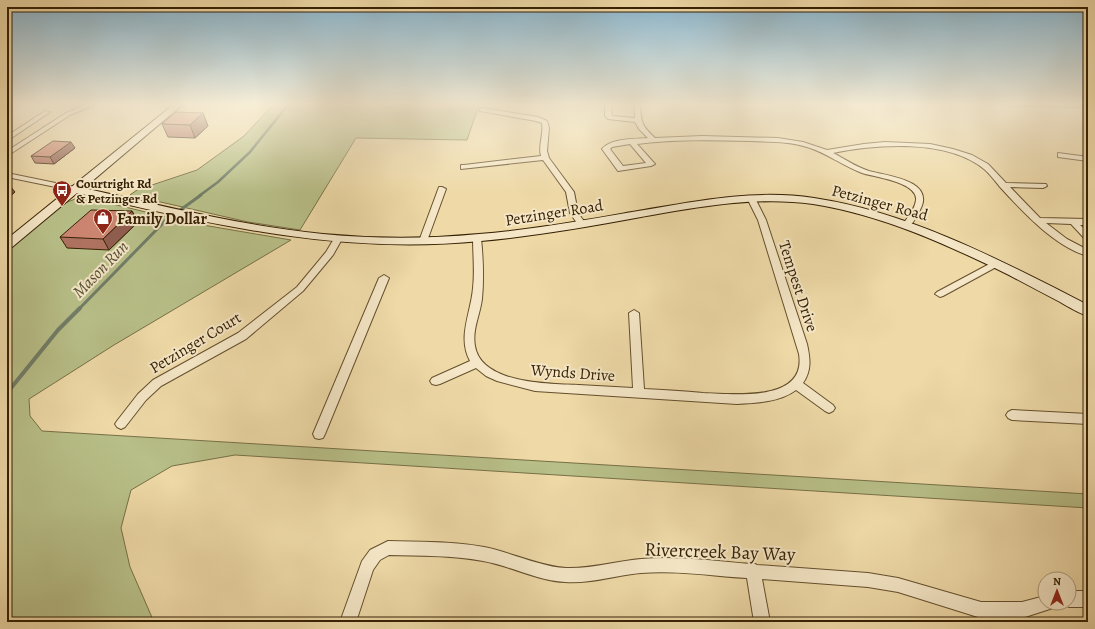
<svg xmlns="http://www.w3.org/2000/svg" width="1095" height="629" viewBox="0 0 1095 629" font-family="Alegreya,serif">
<rect width="100%" height="100%" fill="#eed9a7"/>
<filter id="stains"><feTurbulence type="fractalNoise" baseFrequency=".005" numOctaves="4"/><feColorMatrix values="0 0 0 0 .2 0 0 0 0 .09 0 0 0 0 .02 0 0 0 .5 -.17"/></filter>
<radialGradient id="worn" r=".72"><stop offset=".6" stop-color="#630" stop-opacity="0"/><stop offset="1" stop-color="#630" stop-opacity=".3"/></radialGradient>
<g fill="#b8bf88" stroke="#777046">
<path d="M 273,105 L 479,105 L 467,140 L 356,138 L 300,230 L 248,222 L 130,195 L 137,190 L 197,170 L 244,136 Z"/>
<path d="M 978,105 L 1088,105 L 1088,108 Z"/>
<path d="M 88,198 L 191,223 L 291,240 L 114,345 L 29,399 L 30,416 L 42,431 L 1088,494 L 1088,508 L 235,455 L 172,466 L 131,490 L 121,528 L 130,567 L 154,622 L 7,622 L 7,250 L 65,203 L 75,199 Z"/>
</g>
<g fill="none" stroke-linecap="round" stroke-linejoin="round">
<path stroke="#717d68" stroke-width="2.5" d="M 199,196 L 218,182 L 250,152 L 288,105"/>
<path stroke="#717d68" stroke-width="3" d="M 79,309 L 165,221 L 201,195"/>
<path stroke="#717d68" stroke-width="4" d="M 7,393 L 58,330 L 80,308"/>
<defs>
<g id="street">
<path d="M 85,105 L 94,105 L 70,115 L 7,156 L 7,151 L 66,113 Z"/>
<path d="M 605,105 L 611,105 L 612,116 L 635,118 L 634,105 L 640,105 C 641,123 642,126 655,138 L 702,136 L 778,138 L 803,142 L 827,150 L 864,144 L 885,142 L 930,144 L 953,149 L 972,155 L 988,164 L 1006,183 L 1046,184 L 1047,186 L 1043,188 L 1010,187 L 1040,218 L 1088,219 L 1088,225 L 1080,225 L 1088,232 L 1088,240 L 1085,239 L 1071,224 L 1046,223 L 1067,239 L 1088,250 L 1088,256 C 1055,247 1022,211 1000,187 C 995,181 990,174 984,169 C 947,139 877,144 833,153 C 845,159 856,167 869,171 C 887,176 936,180 920,210 C 917,216 913,225 907,227 L 903,224 C 908,217 915,209 916,200 C 918,182 874,177 862,173 C 843,166 827,153 807,147 C 789,141 769,142 750,141 C 712,140 674,139 637,144 L 655,164 L 651,166 L 618,171 L 602,149 C 611,138 635,139 648,138 L 639,129 L 635,122 L 608,119 L 605,116 ZM 630,144 L 646,163 L 623,166 L 610,149 L 612,147 Z"/>
<path d="M 482,108 L 538,117 L 547,121 L 549,128 L 547,151 L 549,158 L 574,192 L 578,213 L 586,224 L 585,226 L 579,226 L 570,213 L 566,192 L 543,160 L 461,169 L 461,165 L 464,165 L 541,156 C 538,145 544,134 542,123 L 536,121 L 480,111 L 480,109 Z"/>
<path d="M 45,111 L 50,112 L 7,141 L 7,136 Z"/>
<path d="M 1058,153 L 1088,157 L 1088,161 L 1058,157 Z"/>
<path d="M 7,173 L 75,187 L 79,189 L 75,191 L 7,177 Z"/>
<path d="M 439,187 L 442,187 L 446,189 L 427,241 L 426,243 L 420,243 L 419,241 Z"/>
<path d="M 748,196 L 754,196 L 766,220 L 807,344 C 810,358 812,370 803,383 L 833,405 L 835,408 L 833,411 L 829,413 L 825,411 L 796,390 C 780,402 757,403 737,404 L 535,391 L 497,381 L 486,376 L 476,368 L 440,384 L 436,385 L 432,384 L 430,381 L 432,378 L 470,361 C 457,337 471,313 473,288 C 475,271 473,255 473,238 L 477,235 L 481,238 C 483,258 484,278 482,299 C 480,315 472,330 475,346 C 481,384 550,384 579,385 C 597,386 615,387 633,388 L 629,313 L 634,310 L 639,313 L 644,389 C 664,390 684,391 703,393 C 732,394 807,403 799,354 L 758,220 L 747,198 Z"/>
<path d="M 338,236 L 342,239 L 333,255 L 303,291 L 246,339 L 161,386 L 146,400 L 125,427 L 121,429 L 117,427 L 115,424 L 117,421 L 138,394 L 153,380 L 238,333 L 297,287 L 326,252 L 335,237 Z"/>
<path d="M 995,261 L 998,262 L 1000,264 L 998,266 L 943,296 L 940,297 L 935,294 L 937,292 Z"/>
<path d="M 384,275 L 389,278 L 325,434 L 323,438 L 319,439 L 315,438 L 313,434 L 379,278 Z"/>
<path d="M 1012,410 L 1088,414 L 1088,424 L 1012,420 L 1008,418 L 1006,415 L 1008,412 Z"/>
<path d="M 388,541 C 420,542 453,541 484,547 C 510,552 541,567 566,568 C 592,569 616,561 641,559 C 678,556 714,561 750,564 L 753,563 L 757,565 L 868,573 L 898,578 L 981,602 L 1022,602 L 1045,596 L 1045,603 L 1056,603 L 1053,608 L 1022,618 L 981,618 L 898,592 L 868,587 L 762,579 L 770,622 L 754,622 L 747,578 C 712,576 676,570 641,573 C 616,575 591,584 565,582 C 538,581 511,566 483,561 C 452,555 421,556 389,555 L 380,560 L 373,570 L 356,622 L 340,622 L 362,561 L 370,550 Z"/>
<path d="M 1069,591 L 1088,591 L 1088,607 L 1069,607 L 1064,604 L 1063,603 L 1069,603 Z"/>
</g>
<path id="secondary" d="M 173,105 L 182,105 L 84,188 C 163,206 242,226 323,234 C 375,239 427,239 479,234 C 532,230 585,220 638,211 C 696,201 755,189 814,198 C 912,213 1000,260 1088,305 L 1088,316 C 1078,313 1069,307 1060,302 C 1043,293 1026,284 1009,275 C 946,244 882,215 813,204 C 755,196 698,207 641,217 C 588,227 535,236 481,241 C 338,255 215,225 77,193 L 11,248 L 7,249 L 7,239 Z"/>
</defs>
<use href="#street" stroke="#644f2d" stroke-width="2"/>
<use href="#secondary" stroke="#362104" stroke-width="2"/>
<use href="#street" fill="#f4e6c6" fill-rule="evenodd"/>
<use href="#secondary" fill="#f4e6c6" fill-rule="evenodd"/>
</g>
<g fill="#af7261" stroke="#362104">
<path d="M 203,113 L 208,126 L 195,138 L 168,137 L 162,124 Z"/>
<path d="M 75,148 L 54,164 L 35,163 L 31,156 Z"/>
<path d="M 132,211 L 138,222 L 109,250 L 67,248 L 60,237 Z"/>
</g>
<g fill="#8f5d4f" stroke="#362104">
<path d="M 203,113 L 208,126 L 195,138 L 190,125 Z"/>
<path d="M 71,142 L 75,148 L 54,164 L 50,157 Z"/>
<path d="M 10,186 L 15,192 L 7,199 L 7,188 Z"/>
<path d="M 132,211 L 138,222 L 109,250 L 103,239 Z"/>
</g>
<g fill="#cc8571" stroke="#362104">
<path d="M 176,112 L 203,113 L 190,125 L 162,124 Z"/>
<path d="M 53,141 L 71,142 L 50,157 L 31,156 Z"/>
<path d="M 91,210 L 132,211 L 103,239 L 60,237 Z"/>
</g>
<linearGradient id="sky" x2="0" y2="1"><stop stop-color="#88b6d0"/><stop offset="0.54" stop-color="#f7eed7"/><stop offset="1" stop-color="#f7eed7" stop-opacity="0"/></linearGradient>
<rect width="1095" height="193" fill="url(#sky)"/>
<defs>
<symbol id="bus-pin" viewBox="-11 -11 22 30"><path d="M0 17L-7.5 6A9.5 9.5 0 1 1 7.5 6Z" fill="#8f2418" stroke="#f4e6c6"/><path d="M-5-6H5V4H4V6H2V4H-2V6H-4V4H-5ZM-3.5-4V0h7V-4ZM-3.5 1.2v1.5H-2V1.2ZM2 1.2v1.5H3.5V1.2Z" fill="#fff"/></symbol>
<symbol id="shop-pin" viewBox="-11 -11 22 30"><path d="M0 17L-7.5 6A9.5 9.5 0 1 1 7.5 6Z" fill="#8f2418" stroke="#f4e6c6"/><path d="M-5-2.5h2.3a2.7 3.5 0 0 1 5.4 0H5L5.5 6h-11ZM-1.5-2.5h3a1.5 2.3 0 0 0-3 0Z" fill="#fff"/></symbol>
</defs>
<g fill-rule="evenodd">
<use href="#bus-pin" x="51" y="179" width="22" height="30"/>
<use href="#shop-pin" x="92" y="207" width="22" height="30"/>
</g>
<g text-anchor="middle" stroke-width="4" stroke-linejoin="round" paint-order="stroke">
<g font-size="13" font-weight="bold" fill="#362104" stroke="#f4e6c6" text-anchor="start">
<text x="76" y="188">Courtright Rd<tspan x="76" dy="15">&amp; Petzinger Rd</tspan></text>
</g>
<g font-size="16" fill="#362104" stroke="#f4e6c6">
<text transform="translate(880 202) rotate(15)" y="6">Petzinger Road</text>
<text transform="translate(554 212) rotate(-9)" y="6">Petzinger Road</text>
<text transform="translate(799 286) rotate(72)" y="6">Tempest Drive</text>
<text transform="translate(195 342) rotate(-31)" y="6">Petzinger Court</text>
<text transform="translate(573 372) rotate(4)" y="6">Wynds Drive</text>
</g>
<g font-size="16" font-weight="bold" fill="#362104" stroke="#f4e6c6" text-anchor="start">
<text x="117" y="224">Family Dollar</text>
</g>
<g font-size="17" font-style="italic" fill="#544f36" stroke="#f4e6c6">
<text transform="translate(100 269) rotate(-46)" y="6">Mason Run</text>
</g>
<g font-size="19" fill="#362104" stroke="#f4e6c6">
<text transform="translate(720 551) rotate(2)" y="7">Rivercreek Bay Way</text>
</g>
</g>
<rect width="1095" height="629" fill="none" stroke="#eed9a7" stroke-width="24"/>
<rect x="8" y="8" width="1079" height="613" fill="none" stroke="#362104" stroke-width="2"/>
<rect x="12" y="12" width="1071" height="605" fill="none" stroke="#362104"/>
<g transform="translate(1057 591)"><circle r="19" fill="#f4e6c6" stroke="#a89778"/>
<path d="M0-3L7 15L0 10L-7 15Z" fill="#8f2418"/>
<text y="-6" font-size="11" font-weight="bold" text-anchor="middle" fill="#362104">N</text>
</g>
<rect width="100%" height="100%" filter="url(#stains)"/>
<rect width="100%" height="100%" fill="url(#worn)"/>
</svg>
